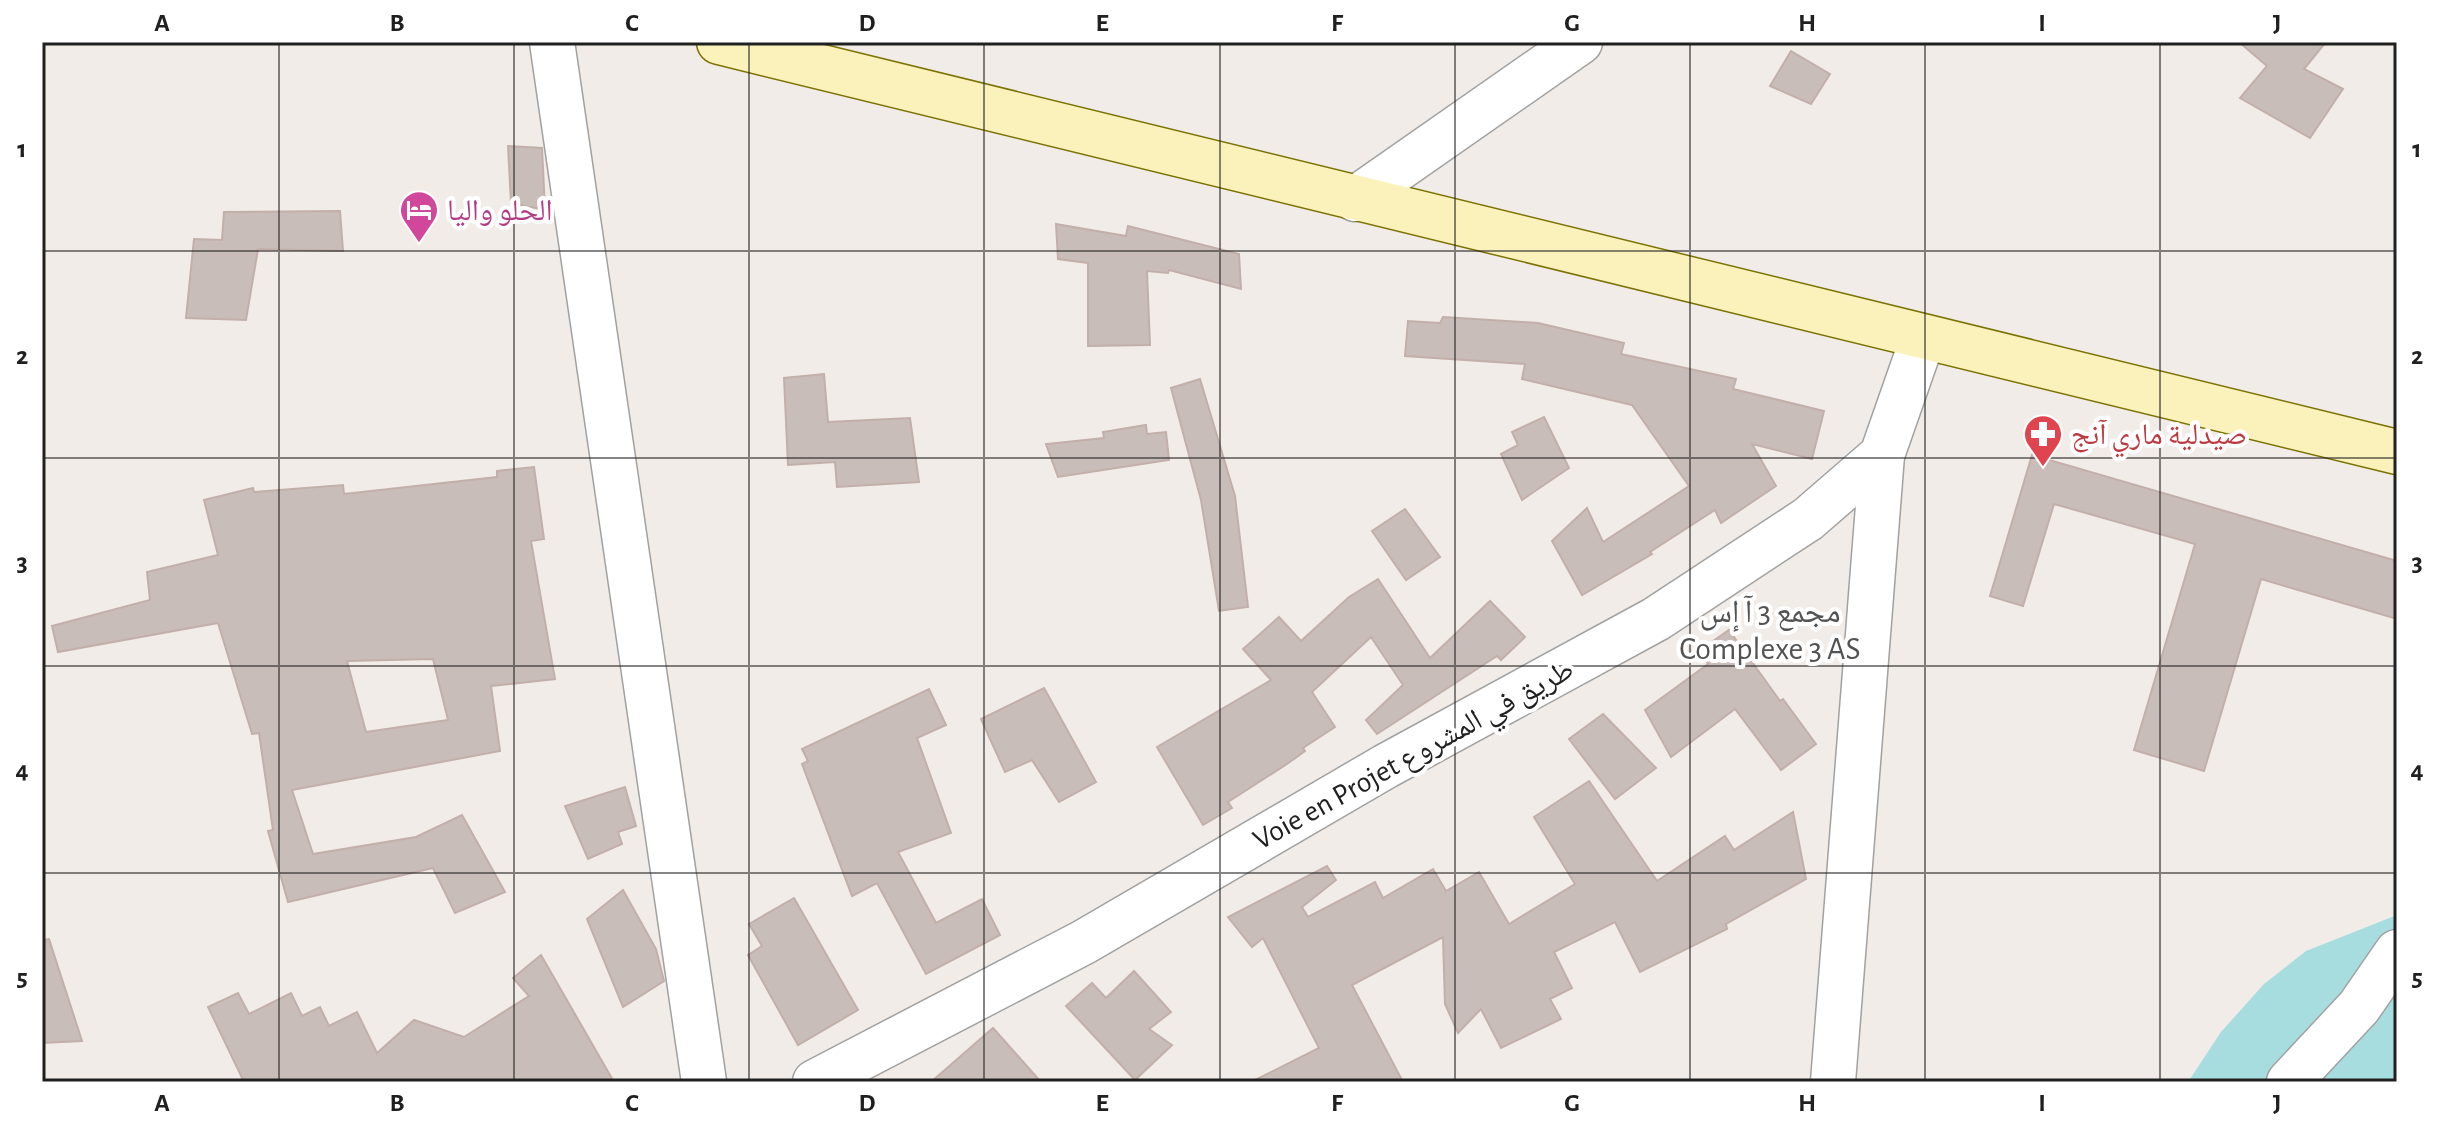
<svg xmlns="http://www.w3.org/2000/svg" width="2439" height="1124" viewBox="0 0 2439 1124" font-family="'Alegreya Sans','Noto Naskh Arabic',sans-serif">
<rect width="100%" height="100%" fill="#f1ece7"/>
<path fill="#a7dddf" d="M 2397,915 L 2397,1082 L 2188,1082 L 2221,1032 L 2264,984 L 2306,951 Z"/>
<g fill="#c9bdba" stroke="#c3afa9" stroke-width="2" fill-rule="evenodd">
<path d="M 2239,42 L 2326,42 L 2304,69 L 2343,89 L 2310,138 L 2240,98 L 2267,66 Z"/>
<path d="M 1791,51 L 1830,74 L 1811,104 L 1770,86 Z"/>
<path d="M 508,146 L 542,148 L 545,210 L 511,203 Z"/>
<path d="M 340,211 L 343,251 L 258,249 L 246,320 L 186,318 L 194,239 L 222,240 L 224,212 Z"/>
<path d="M 1056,224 L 1126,236 L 1128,226 L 1239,254 L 1241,289 L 1169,270 L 1168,273 L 1147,271 L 1150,345 L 1088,346 L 1088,263 L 1058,259 Z"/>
<path d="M 1443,317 L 1538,323 L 1624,343 L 1621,354 L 1736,379 L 1733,389 L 1824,411 L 1812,459 L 1752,444 L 1776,486 L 1721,523 L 1715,510 L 1650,552 L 1652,554 L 1582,595 L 1552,541 L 1587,508 L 1603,542 L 1689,486 L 1632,405 L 1522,379 L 1525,364 L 1405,356 L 1408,321 L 1440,323 Z"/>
<path d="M 824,374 L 828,422 L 910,418 L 919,482 L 837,487 L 835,462 L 788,465 L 784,378 Z"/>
<path d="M 1200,379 L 1235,496 L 1248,607 L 1219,611 L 1201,500 L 1171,388 Z"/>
<path d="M 1544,417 L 1569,468 L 1522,500 L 1501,454 L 1518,445 L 1512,432 Z"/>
<path d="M 1146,425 L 1147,434 L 1166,432 L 1169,460 L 1058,477 L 1046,444 L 1104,438 L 1103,432 Z"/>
<path d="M 2032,455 L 2397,561 L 2397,619 L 2261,579 L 2204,771 L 2134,750 L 2195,544 L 2054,504 L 2023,606 L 1990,596 Z"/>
<path d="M 534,467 L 544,539 L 531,541 L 555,679 L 491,686 L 500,751 L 292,790 L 313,854 L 416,837 L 462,815 L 505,892 L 455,913 L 433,868 L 288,902 L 268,831 L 273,830 L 259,733 L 252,734 L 218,623 L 58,652 L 52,626 L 150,600 L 147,572 L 218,555 L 204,500 L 253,488 L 254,492 L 343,485 L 344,494 L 497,477 L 497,471 ZM 433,659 L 448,720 L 366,732 L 347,661 Z"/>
<path d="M 1405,509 L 1440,557 L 1406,580 L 1372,531 Z"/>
<path d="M 1378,579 L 1430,658 L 1490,601 L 1525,637 L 1501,660 L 1497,656 L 1377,734 L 1366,720 L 1403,685 L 1371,637 L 1312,692 L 1335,727 L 1303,748 L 1305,751 L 1287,764 L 1228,802 L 1232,808 L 1203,825 L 1157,747 L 1271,680 L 1243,649 L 1279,617 L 1301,641 L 1349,597 Z"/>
<path d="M 1729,630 L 1780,701 L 1783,699 L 1816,744 L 1781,770 L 1735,709 L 1671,757 L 1645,710 L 1708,664 L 1699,651 Z"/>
<path d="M 1044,688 L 1096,782 L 1059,802 L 1032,760 L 1005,772 L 981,719 Z"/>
<path d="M 929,689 L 946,725 L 917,738 L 951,833 L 898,852 L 936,923 L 982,899 L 1000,935 L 926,974 L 877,883 L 852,896 L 802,764 L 808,761 L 802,749 Z"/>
<path d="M 1603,714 L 1656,768 L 1615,799 L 1569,739 Z"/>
<path d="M 1589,781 L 1657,881 L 1725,836 L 1734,850 L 1793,812 L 1806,879 L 1726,924 L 1727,929 L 1640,972 L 1615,922 L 1554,952 L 1572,988 L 1550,999 L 1561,1019 L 1501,1048 L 1481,1009 L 1458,1033 L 1445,1004 L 1443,937 L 1352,985 L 1403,1082 L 1251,1082 L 1319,1048 L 1263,938 L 1252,947 L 1228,917 L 1327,866 L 1336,880 L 1302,907 L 1308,917 L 1375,882 L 1383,898 L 1433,869 L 1446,891 L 1479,872 L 1509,924 L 1575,884 L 1534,817 Z"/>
<path d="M 625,787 L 636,826 L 618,832 L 622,844 L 588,859 L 565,806 Z"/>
<path d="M 623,890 L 656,949 L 664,981 L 623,1007 L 587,919 Z"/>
<path d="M 794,898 L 858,1010 L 798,1045 L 748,955 L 762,946 L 749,924 Z"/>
<path d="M 49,939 L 82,1041 L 42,1043 L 42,940 Z"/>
<path d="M 541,955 L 614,1082 L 244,1082 L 208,1007 L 238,993 L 249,1014 L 291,993 L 302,1016 L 320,1007 L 329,1026 L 357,1012 L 377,1053 L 414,1020 L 464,1037 L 529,996 L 513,978 Z"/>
<path d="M 1134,971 L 1171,1012 L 1149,1029 L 1172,1045 L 1135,1080 L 1066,1006 L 1092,983 L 1106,998 Z"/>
<path d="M 993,1028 L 1041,1082 L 931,1082 Z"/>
</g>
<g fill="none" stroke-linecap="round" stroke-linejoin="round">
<defs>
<g id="minor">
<path d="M 552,42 L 704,1082"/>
<path d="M 1355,199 L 1580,42"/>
<path d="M 815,1082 L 1084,942 L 1386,766 L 1656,619 L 1808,519 L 1882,455 L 1923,338"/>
<path d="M 1833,1082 L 1882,455"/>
<path d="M 2289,1082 L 2359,1007 L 2397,952"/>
</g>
<path id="secondary" d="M 719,42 L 2397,452"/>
</defs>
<use href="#minor" stroke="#a1a1a1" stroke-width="47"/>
<use href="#secondary" stroke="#7c7203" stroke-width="47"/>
<use href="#minor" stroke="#fff" stroke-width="44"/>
<use href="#secondary" stroke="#fbf2bb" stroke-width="44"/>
</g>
<path fill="none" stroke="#202020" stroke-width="2" stroke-opacity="0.55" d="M 279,42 L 279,1082M 514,42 L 514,1082M 749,42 L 749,1082M 984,42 L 984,1082M 1220,42 L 1220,1082M 1455,42 L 1455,1082M 1690,42 L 1690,1082M 1925,42 L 1925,1082M 2160,42 L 2160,1082M 42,251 L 2397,251M 42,458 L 2397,458M 42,666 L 2397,666M 42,873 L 2397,873"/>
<defs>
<symbol id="hotel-pin" viewBox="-11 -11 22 30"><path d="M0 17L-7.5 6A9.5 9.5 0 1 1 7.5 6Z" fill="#d1479c" stroke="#fff"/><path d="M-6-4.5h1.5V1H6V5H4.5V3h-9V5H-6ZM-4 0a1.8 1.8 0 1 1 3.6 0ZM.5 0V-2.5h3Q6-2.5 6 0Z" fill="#fff"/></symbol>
<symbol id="pharmacy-pin" viewBox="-11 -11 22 30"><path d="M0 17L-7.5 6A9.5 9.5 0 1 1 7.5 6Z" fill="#e0444e" stroke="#fff"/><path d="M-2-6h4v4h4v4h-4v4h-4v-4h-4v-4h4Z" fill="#fff"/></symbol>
</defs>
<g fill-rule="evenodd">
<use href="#hotel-pin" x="397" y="188" width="44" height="60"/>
<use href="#pharmacy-pin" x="2021" y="412" width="44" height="60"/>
</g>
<g text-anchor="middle" stroke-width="8" stroke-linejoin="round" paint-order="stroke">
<g font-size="30" fill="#b23c85" stroke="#fff" text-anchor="start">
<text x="447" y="220">الحلو واليا</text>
</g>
<g font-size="30" fill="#be3a42" stroke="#fff" text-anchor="start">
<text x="2071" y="444">صيدلية ماري آنج</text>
</g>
<g font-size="30" fill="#202020" stroke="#fff">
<text transform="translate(1413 754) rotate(-29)" y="10">Voie en Projet طريق في المشروع</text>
</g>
<g font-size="32" fill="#535353" stroke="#fff">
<text x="1770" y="622">مجمع 3 آ إس<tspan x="1770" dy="37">Complexe 3 AS</tspan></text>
</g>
</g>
<rect width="2439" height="1124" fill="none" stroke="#ffffff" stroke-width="88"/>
<rect x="44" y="44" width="2351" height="1036" fill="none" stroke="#202020" stroke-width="3"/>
<g font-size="26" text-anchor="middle" font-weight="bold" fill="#202020">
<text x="162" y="31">A</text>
<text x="397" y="31">B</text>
<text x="632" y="31">C</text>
<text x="867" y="31">D</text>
<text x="1102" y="31">E</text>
<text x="1337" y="31">F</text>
<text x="1572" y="31">G</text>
<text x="1807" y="31">H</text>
<text x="2042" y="31">I</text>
<text x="2277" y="31">J</text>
<text x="22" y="157">1</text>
<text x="2417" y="157">1</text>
<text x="22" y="364">2</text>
<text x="2417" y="364">2</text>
<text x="22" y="571">3</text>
<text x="2417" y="571">3</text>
<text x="22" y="778">4</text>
<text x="2417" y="778">4</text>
<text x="22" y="986">5</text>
<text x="2417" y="986">5</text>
<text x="162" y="1111">A</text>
<text x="397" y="1111">B</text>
<text x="632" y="1111">C</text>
<text x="867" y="1111">D</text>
<text x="1102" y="1111">E</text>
<text x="1337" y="1111">F</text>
<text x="1572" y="1111">G</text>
<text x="1807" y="1111">H</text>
<text x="2042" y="1111">I</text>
<text x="2277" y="1111">J</text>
</g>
</svg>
